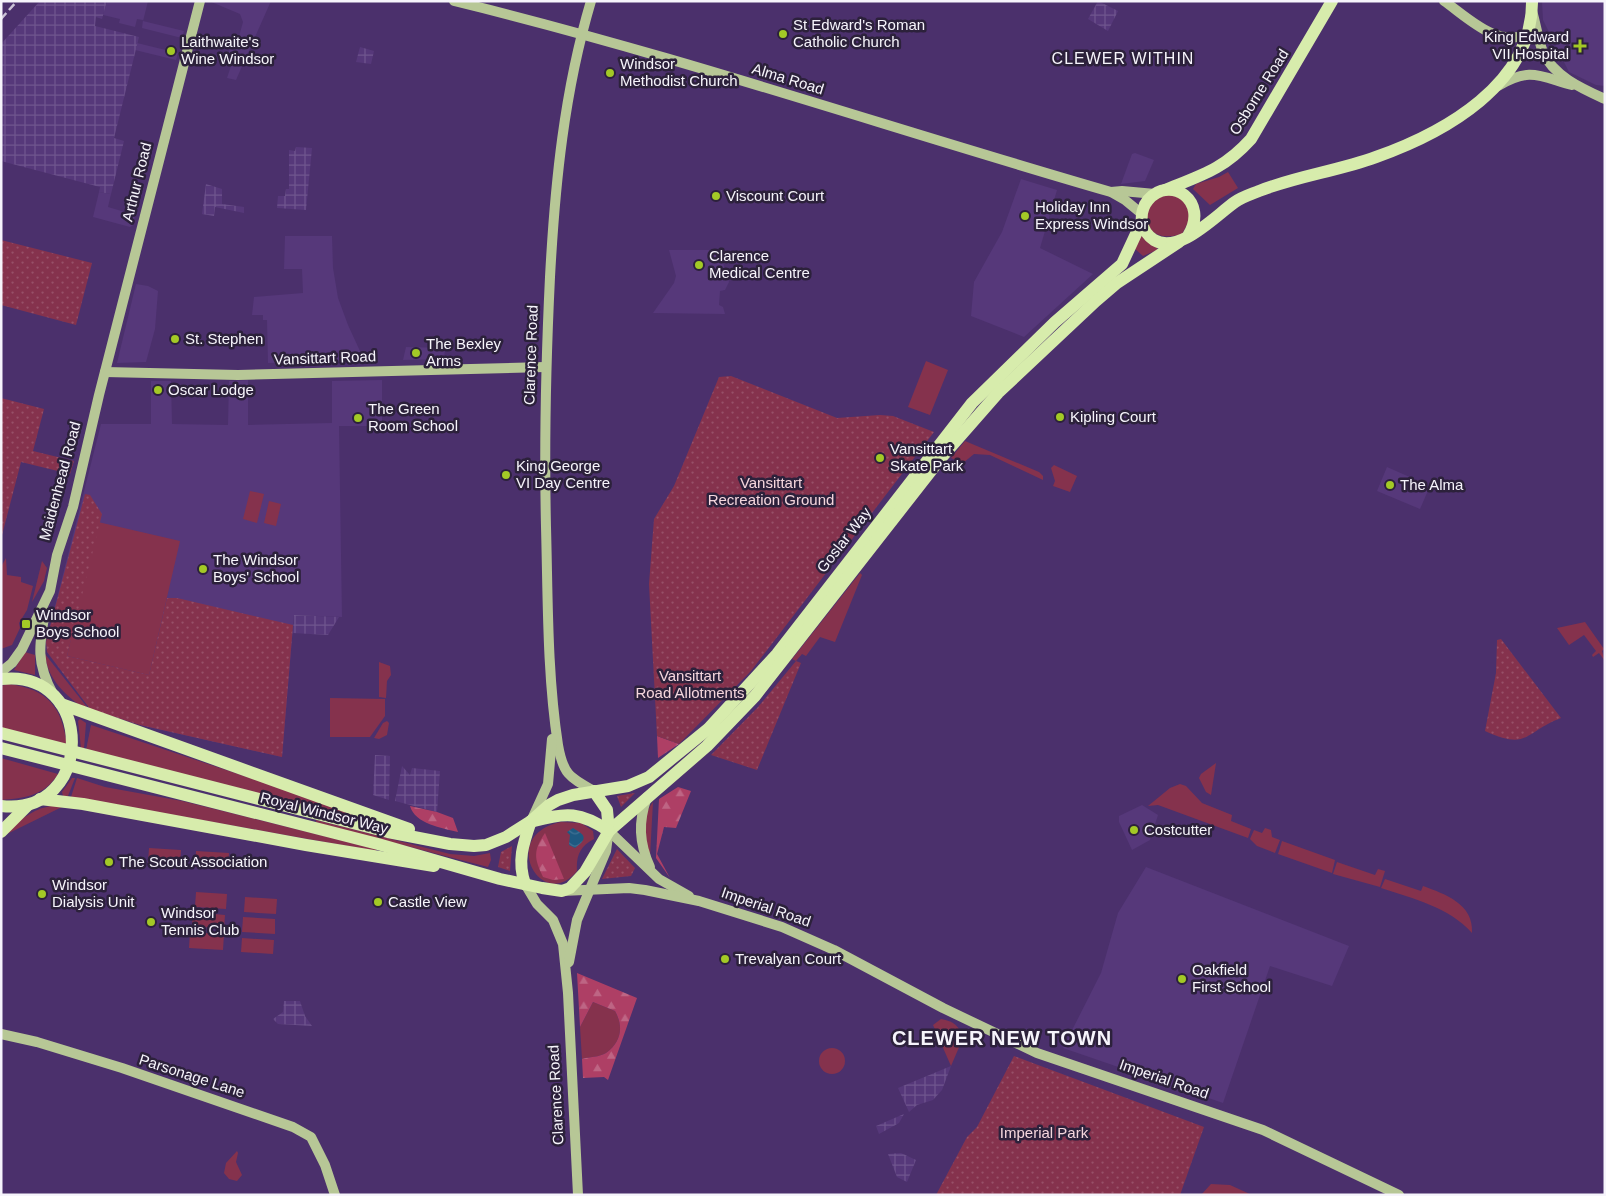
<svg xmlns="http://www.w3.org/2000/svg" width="1606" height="1196" viewBox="0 0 1606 1196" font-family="Helvetica,sans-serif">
<defs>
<pattern id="industrial-grid" width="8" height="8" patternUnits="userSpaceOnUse" patternTransform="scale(1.25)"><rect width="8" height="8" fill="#56387a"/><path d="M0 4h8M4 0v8" fill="none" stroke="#6f558e"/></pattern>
<pattern id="forest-firs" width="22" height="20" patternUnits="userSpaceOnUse" patternTransform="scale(1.25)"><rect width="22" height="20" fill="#ae3f65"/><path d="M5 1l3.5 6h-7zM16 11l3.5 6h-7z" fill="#be6584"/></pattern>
<pattern id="park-dots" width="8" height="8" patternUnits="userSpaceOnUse" patternTransform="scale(1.25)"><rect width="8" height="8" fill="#85324d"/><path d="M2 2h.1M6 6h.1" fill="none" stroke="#975068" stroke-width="1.8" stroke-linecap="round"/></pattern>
<pattern id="water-waves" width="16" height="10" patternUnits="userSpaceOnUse" patternTransform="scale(1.25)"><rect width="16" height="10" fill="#1e5981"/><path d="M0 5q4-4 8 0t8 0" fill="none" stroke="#3f7194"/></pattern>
</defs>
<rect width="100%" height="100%" fill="#4b306c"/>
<g fill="#56387a">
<path d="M 107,1 L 148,1 L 143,21 L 184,31 L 182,38 L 142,28 L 143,20 L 137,19 L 135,27 L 119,23 L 120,19 L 103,15 Z"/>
<path d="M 209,1 L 271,1 L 236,80 L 227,78 L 231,66 L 225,64 L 233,39 L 238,40 L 243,22 L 240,14 Z"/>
<path d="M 1542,1 L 1605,1 L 1605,86 L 1596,85 L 1569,72 L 1543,20 Z"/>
<path d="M 137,43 L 178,53 L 176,60 L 135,50 Z"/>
<path d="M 1135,153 L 1154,160 L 1145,181 L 1121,184 L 1132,154 Z"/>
<path d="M 1021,179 L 1057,190 L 1040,248 L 1093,274 L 1024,337 L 971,316 L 974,282 L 1002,232 Z"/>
<path d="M 99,192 L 111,194 L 108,207 L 135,215 L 133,225 L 130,227 L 93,217 Z"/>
<path d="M 285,236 L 332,236 L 333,268 L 338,298 L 348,325 L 365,362 L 268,363 L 267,320 L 263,320 L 263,315 L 252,315 L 254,297 L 303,293 L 302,269 L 284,269 Z"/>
<path d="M 669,250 L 719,250 L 729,282 L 725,290 L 720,291 L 719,305 L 723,307 L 725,314 L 653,313 L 674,283 L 676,276 Z"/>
<path d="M 136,284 L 148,286 L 158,291 L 155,329 L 146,362 L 117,363 Z"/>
<path d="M 406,347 L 445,348 L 444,359 L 403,360 Z"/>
<path d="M 248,380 L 248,425 L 332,423 L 332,381 L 382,380 L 382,426 L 339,426 L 342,617 L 294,615 L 282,757 L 140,725 L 47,652 L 46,642 L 101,424 L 151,424 L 151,381 L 171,381 L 172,424 L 228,425 L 229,381 Z"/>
<path d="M 1387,467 L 1430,486 L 1420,509 L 1377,491 Z"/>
<path d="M 1142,805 L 1158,815 L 1150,840 L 1132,850 L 1119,822 L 1119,816 Z"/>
<path d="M 1146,867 L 1349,946 L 1332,986 L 1270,966 L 1223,1103 L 1063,1048 L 1101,973 L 1118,913 Z"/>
</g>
<g fill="url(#industrial-grid)">
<path d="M 40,1 L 107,1 L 102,19 L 96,17 L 95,26 L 139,37 L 114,138 L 124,141 L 111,194 L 99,192 L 100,187 L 1,161 L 1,44 Z"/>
<path d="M 1098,1 L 1118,11 L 1108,31 L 1088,19 Z"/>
<path d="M 360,47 L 374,51 L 371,64 L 356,62 Z"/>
<path d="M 296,147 L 312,148 L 306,210 L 277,208 L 278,196 L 285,196 L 286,189 L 289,189 L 289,150 L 295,151 Z"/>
<path d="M 206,184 L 222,189 L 222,204 L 244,207 L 244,213 L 215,207 L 214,216 L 202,214 Z"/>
<path d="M 294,615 L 339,617 L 328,635 L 293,633 Z"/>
<path d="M 375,755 L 390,756 L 389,800 L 373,795 Z"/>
<path d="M 402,766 L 410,775 L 412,768 L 440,771 L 437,812 L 395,801 Z"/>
<path d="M 284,1001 L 300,1001 L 305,1016 L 312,1026 L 278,1024 L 273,1019 L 283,1012 Z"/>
<path d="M 951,1066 L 942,1090 L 933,1100 L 917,1105 L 909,1112 L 898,1088 Z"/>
<path d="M 904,1114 L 899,1123 L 879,1134 L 876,1126 Z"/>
<path d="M 901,1153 L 916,1160 L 907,1182 L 897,1177 L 888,1154 Z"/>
</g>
<g fill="#85324d">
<path d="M 1228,172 L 1238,188 L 1210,205 L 1193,189 L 1196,184 L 1219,177 Z"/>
<path d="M 1161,194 L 1182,196 L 1192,215 L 1182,234 C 1161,240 1145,235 1147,210 Z"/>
<path d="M 1141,235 L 1157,247 L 1157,250 L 1143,256 L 1134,248 Z"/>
<path d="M 926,361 L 948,370 L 930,415 L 908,407 Z"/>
<path d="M 965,441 L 1039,472 L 1043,476 L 1043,480 L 990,455 L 974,454 L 963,463 L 951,458 Z"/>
<path d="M 1054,465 L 1077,476 L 1070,492 L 1053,486 L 1055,481 L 1051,468 Z"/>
<path d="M 250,491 L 264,494 L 257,523 L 243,519 Z"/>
<path d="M 269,501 L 281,504 L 276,526 L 264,523 Z"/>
<path d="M 98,522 L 180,541 L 149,675 L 67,656 Z"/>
<path d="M 6,558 L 7,575 L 21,577 L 21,582 L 33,586 L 27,610 L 19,623 L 20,628 L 12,645 L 1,649 L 1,567 Z"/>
<path d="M 42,561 L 47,568 L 44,581 L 32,602 Z"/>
<path d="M 860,573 L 862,575 L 835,642 L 820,637 L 806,656 L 802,654 L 796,661 L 792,659 Z"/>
<path d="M 1585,622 L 1604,649 L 1602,651 L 1605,661 L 1599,653 L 1593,657 L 1592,655 L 1596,651 L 1584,635 L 1569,645 L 1557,628 Z"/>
<path d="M 25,652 L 35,655 L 35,675 L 14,670 Z"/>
<path d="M 45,654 L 87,707 L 86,710 C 66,696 47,679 45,654 Z"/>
<path d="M 379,662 L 390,666 L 391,675 L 387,681 L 386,698 L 379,697 Z"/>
<path d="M 8,684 C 48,689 62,707 67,746 L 1,729 L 1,686 Z"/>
<path d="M 330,698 L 385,699 L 385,716 L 370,737 L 330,737 Z"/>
<path d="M 80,719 L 86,723 L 84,749 L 81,748 L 78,721 Z"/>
<path d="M 387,721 L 389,723 L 387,735 L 379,739 L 374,738 L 383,723 Z"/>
<path d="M 91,725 L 382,822 L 382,824 L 86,750 Z"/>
<path d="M 1,758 L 58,774 C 44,796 25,798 1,800 Z"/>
<path d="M 1216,763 L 1211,795 L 1206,792 L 1199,778 L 1201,774 Z"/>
<path d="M 72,778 L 75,778 L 68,796 L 63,796 L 62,792 Z"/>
<path d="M 77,778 L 105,787 L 182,801 L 376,849 L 376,851 L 71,797 Z"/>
<path d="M 1180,784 L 1186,786 L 1202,803 L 1232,815 L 1231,821 L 1251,829 L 1248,838 L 1158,805 L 1148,806 L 1170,788 Z"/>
<path d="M 653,802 L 650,856 C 645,837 640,819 653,802 Z"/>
<path d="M 56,805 L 64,806 L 9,833 L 7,831 C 23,817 35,808 56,805 Z"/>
<path d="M 316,820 L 450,854 L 474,856 L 490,853 L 491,860 L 488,867 L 321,824 L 316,822 Z"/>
<path d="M 561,822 L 581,823 L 593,831 L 594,839 C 580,846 576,856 577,871 C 542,914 497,835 561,822 Z"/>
<path d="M 1265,828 L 1271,830 L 1272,837 L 1280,840 L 1275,853 L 1257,846 L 1250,839 L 1254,830 L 1262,833 Z"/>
<path d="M 1282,841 L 1335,860 L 1332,873 L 1278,854 Z"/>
<path d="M 149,848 L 181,850 L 180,865 L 148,863 Z"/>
<path d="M 196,851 L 229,853 L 228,869 L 195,867 Z"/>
<path d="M 1337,862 L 1375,875 L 1378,869 L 1385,871 L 1380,887 L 1333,874 Z"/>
<path d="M 1385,879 L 1421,891 L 1423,886 C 1445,894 1474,904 1472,933 C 1449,907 1414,899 1381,888 Z"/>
<path d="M 196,892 L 227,894 L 226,909 L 195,907 Z"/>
<path d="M 245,897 L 277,899 L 276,914 L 244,912 Z"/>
<path d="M 193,912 L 225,915 L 224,929 L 192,926 Z"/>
<path d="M 243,917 L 275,919 L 275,934 L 242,932 Z"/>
<path d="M 190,932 L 224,934 L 223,950 L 189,948 Z"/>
<path d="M 242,938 L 274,940 L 273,954 L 241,952 Z"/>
<path d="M 593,1002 L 615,1011 C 624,1027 621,1042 606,1053 C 600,1057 588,1057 582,1059 L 580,1027 Z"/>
<path d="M 941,1019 C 954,1021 959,1026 963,1038 L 951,1066 L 933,1025 Z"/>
<circle cx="832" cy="1061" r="13"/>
<path d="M 237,1151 L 238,1153 L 236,1162 L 242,1175 L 237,1181 L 229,1179 L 224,1173 L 226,1163 Z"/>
<path d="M 1211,1184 L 1230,1185 L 1252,1195 L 1201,1195 Z"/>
</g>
<g fill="url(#forest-firs)">
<path d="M 657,736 L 679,744 L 658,758 Z"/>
<path d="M 678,787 L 691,791 L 676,828 L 664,827 L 657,854 L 670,878 L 656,858 L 659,799 Z"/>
<path d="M 410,806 L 437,812 L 453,818 L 458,832 C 442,828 415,824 410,806 Z"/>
<path d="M 545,833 L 564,879 L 553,880 L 543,877 C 534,858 533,851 545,833 Z"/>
<path d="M 577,973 L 637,998 L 608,1080 L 604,1077 L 583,1078 L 582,1059 C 588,1057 600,1057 606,1053 C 621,1042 624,1027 615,1011 L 593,1002 L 580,1027 Z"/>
</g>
<g fill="url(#park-dots)">
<path d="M 1,240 L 92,263 L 76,325 L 1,305 Z"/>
<path d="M 731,376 L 837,418 L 880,415 L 893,416 L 934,432 L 751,671 L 679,744 L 657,736 L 649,584 L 654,519 L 674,486 L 719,377 Z"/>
<path d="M 1,398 L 44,409 L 33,451 L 74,461 L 70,474 L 21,462 L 1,539 Z"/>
<path d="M 85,494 L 90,495 L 102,514 L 67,656 L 149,675 L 167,598 L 177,598 L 293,625 L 282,757 L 140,725 L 90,709 L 47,652 L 46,642 Z"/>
<path d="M 1501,639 L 1561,718 C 1524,732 1529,751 1485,731 L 1496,673 L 1497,640 Z"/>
<path d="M 796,661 L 801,663 L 757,770 L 711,755 L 758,707 Z"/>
<path d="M 635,793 L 621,807 L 617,796 Z"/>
<path d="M 512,846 L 510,871 L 498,867 L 501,852 Z"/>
<path d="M 617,849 L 635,868 L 631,876 L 602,879 Z"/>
<path d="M 1014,1056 L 1204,1127 L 1180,1195 L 936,1195 L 967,1137 L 977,1127 Z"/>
</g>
<path fill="url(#water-waves)" d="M 573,828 C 577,831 589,835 581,843 C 579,845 577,846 575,848 L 569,845 L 570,835 L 567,832 Z"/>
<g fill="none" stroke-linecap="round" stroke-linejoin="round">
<g stroke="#b7c796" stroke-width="10">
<path d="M 454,1 C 676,55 892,129 1111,192 L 1125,200 L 1142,214"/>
<path d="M 591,1 C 564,92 555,184 550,277 C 546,360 544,443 546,527 C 548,599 547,673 558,745 C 563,774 569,777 594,791"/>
<path d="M 1444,1 C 1467,17 1499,50 1528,33"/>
<path d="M 1532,11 C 1536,24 1538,40 1543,52 C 1553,76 1583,89 1605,99"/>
<path d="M 1498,86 C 1530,67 1539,76 1572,85"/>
<path d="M 1111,192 L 1122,191 L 1155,194"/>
<path d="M 105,372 L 238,375 L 545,367"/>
<path d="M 45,612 C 39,645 36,663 53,694"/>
<path d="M 1,672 L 12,663 L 22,649 L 50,591 L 57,555 L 73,507 L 99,395 L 200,1"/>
<path d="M 647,797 C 638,822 639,843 650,867"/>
<path d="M 532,819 L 548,784 L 552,739"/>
<path d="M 609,831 L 659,879 L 689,896"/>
<path d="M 525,884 L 537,904 L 553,920 L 563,944 L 568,993 L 578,1195"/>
<path d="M 562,891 L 629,888 L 645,890 L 699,901 L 782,927 L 834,950 L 943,1008 L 1037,1053 L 1263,1130 L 1399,1195"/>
<path d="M 569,962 L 577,920 L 606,851 L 608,836"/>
<path d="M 1,1034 L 37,1042 L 122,1068 L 293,1127 L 311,1137 L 325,1165 L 335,1195"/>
</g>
<g stroke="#d7ecac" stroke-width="12">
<path d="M 1165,190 C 1202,175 1224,169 1251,139 L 1332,1"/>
<path d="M 1188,236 C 1210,201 1170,174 1148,200 C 1143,206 1141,215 1142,222 C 1143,229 1148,236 1154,240 C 1179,255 1215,216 1235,202 C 1242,197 1252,194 1259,191 C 1297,176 1338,171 1376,157 C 1444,133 1533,84 1532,1"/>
<path d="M 1,679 C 96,668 95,817 1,806"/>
<path d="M 61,704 L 409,829"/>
<path d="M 1,733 L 388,832 L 450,844 L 474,846 L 486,845 L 506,837 L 531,821 L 549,805 L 558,800 L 573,795 L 628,786 L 649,777 L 708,729 L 777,654 L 972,403 L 1055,322 L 1122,264 L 1142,221"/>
<path d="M 1,748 L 378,844 L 500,879 L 542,888 L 562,891 L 570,888 L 585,872 L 609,831 L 707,746 L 755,696 L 941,458 L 998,393 L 1096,301 L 1117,283 L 1179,242"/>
<path d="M 594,791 L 607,810 L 609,831"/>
<path d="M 40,799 L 83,804 L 306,845 L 434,866"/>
<path d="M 534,821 C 566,812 581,812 609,831"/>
<path d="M 1,832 L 28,805"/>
<path d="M 525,884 C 517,861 523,844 531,821"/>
</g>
<path stroke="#cbc3d7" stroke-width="2.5" stroke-dasharray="8 4" stroke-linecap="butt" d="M 1,19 L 17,1"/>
</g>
<g fill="#a3c926" stroke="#2c213b" stroke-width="2">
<circle cx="783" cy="34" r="5"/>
<path d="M1577.5 38.5h5v5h5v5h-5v5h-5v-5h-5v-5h5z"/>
<circle cx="171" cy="51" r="5"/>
<circle cx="610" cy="73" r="5"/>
<circle cx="716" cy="196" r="5"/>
<circle cx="1025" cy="216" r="5"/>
<circle cx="699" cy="265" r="5"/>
<circle cx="175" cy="339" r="5"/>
<circle cx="416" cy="353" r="5"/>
<circle cx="158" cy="390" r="5"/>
<circle cx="1060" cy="417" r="5"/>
<circle cx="358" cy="418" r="5"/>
<circle cx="880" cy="458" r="5"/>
<circle cx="506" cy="475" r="5"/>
<circle cx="1390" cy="485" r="5"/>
<circle cx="203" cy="569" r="5"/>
<rect x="21" y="619" width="10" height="10" rx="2.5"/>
<circle cx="1134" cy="830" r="5"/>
<circle cx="109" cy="862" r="5"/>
<circle cx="42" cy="894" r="5"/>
<circle cx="378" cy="902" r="5"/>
<circle cx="151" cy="922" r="5"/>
<circle cx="725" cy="959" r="5"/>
<circle cx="1182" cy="979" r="5"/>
</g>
<g text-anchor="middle" stroke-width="5" stroke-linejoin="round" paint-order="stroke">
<g font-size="15" fill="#f6f4fb" stroke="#2c213b" text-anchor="start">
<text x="793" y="30">St Edward's Roman<tspan x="793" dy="17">Catholic Church</tspan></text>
<text x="1569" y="42" text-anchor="end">King Edward<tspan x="1569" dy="17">VII Hospital</tspan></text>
<text x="181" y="47">Laithwaite's<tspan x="181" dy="17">Wine Windsor</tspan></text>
<text x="620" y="69">Windsor<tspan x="620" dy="17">Methodist Church</tspan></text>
<text x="726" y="201">Viscount Court</text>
<text x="1035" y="212">Holiday Inn<tspan x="1035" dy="17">Express Windsor</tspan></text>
<text x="709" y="261">Clarence<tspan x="709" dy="17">Medical Centre</tspan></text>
<text x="185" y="344">St. Stephen</text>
<text x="426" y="349">The Bexley<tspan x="426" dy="17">Arms</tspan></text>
<text x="168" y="395">Oscar Lodge</text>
<text x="368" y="414">The Green<tspan x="368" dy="17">Room School</tspan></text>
<text x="1070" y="422">Kipling Court</text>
<text x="890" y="454">Vansittart<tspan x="890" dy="17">Skate Park</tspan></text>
<text x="516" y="471">King George<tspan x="516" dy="17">VI Day Centre</tspan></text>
<text x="1400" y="490">The Alma</text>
<text x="213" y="565">The Windsor<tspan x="213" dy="17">Boys' School</tspan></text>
<text x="36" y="620">Windsor<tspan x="36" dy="17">Boys School</tspan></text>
<text x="1144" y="835">Costcutter</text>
<text x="119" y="867">The Scout Association</text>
<text x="52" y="890">Windsor<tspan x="52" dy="17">Dialysis Unit</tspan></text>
<text x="388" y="907">Castle View</text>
<text x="161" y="918">Windsor<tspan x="161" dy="17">Tennis Club</tspan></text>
<text x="735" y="964">Trevalyan Court</text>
<text x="1192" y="975">Oakfield<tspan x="1192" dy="17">First School</tspan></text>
</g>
<g font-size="15" fill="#f6f4fb" stroke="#2c213b">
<text transform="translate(788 79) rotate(17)" y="5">Alma Road</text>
<text transform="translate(1259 92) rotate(-58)" y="5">Osborne Road</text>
<text transform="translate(137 182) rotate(-76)" y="5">Arthur Road</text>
<text transform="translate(531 355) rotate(-88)" y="5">Clarence Road</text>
<text transform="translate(325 358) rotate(-2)" y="5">Vansittart Road</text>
<text transform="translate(60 481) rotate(-75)" y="5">Maidenhead Road</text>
<text transform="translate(844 540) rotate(-52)" y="5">Goslar Way</text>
<text transform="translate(324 813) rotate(14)" y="5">Royal Windsor Way</text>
<text transform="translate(766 907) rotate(19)" y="5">Imperial Road</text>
<text transform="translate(192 1076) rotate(18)" y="5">Parsonage Lane</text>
<text transform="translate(1164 1079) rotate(19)" y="5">Imperial Road</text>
<text transform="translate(556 1095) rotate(-93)" y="5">Clarence Road</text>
</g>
<g font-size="15" fill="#f5d6dd" stroke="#2c213b">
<text x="771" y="488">Vansittart<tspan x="771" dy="17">Recreation Ground</tspan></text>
<text x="690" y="681">Vansittart<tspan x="690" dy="17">Road Allotments</tspan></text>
<text x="1044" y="1138">Imperial Park</text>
</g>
<g font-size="16" letter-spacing="1" fill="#f6f4fb" stroke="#2c213b">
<text x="1123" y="64">CLEWER WITHIN</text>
</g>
<g font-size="20" font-weight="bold" letter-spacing="1" fill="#f6f4fb" stroke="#2c213b">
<text x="1002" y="1045">CLEWER NEW TOWN</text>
</g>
</g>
<rect width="1606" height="1196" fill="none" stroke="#f6f4fb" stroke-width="5"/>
</svg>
